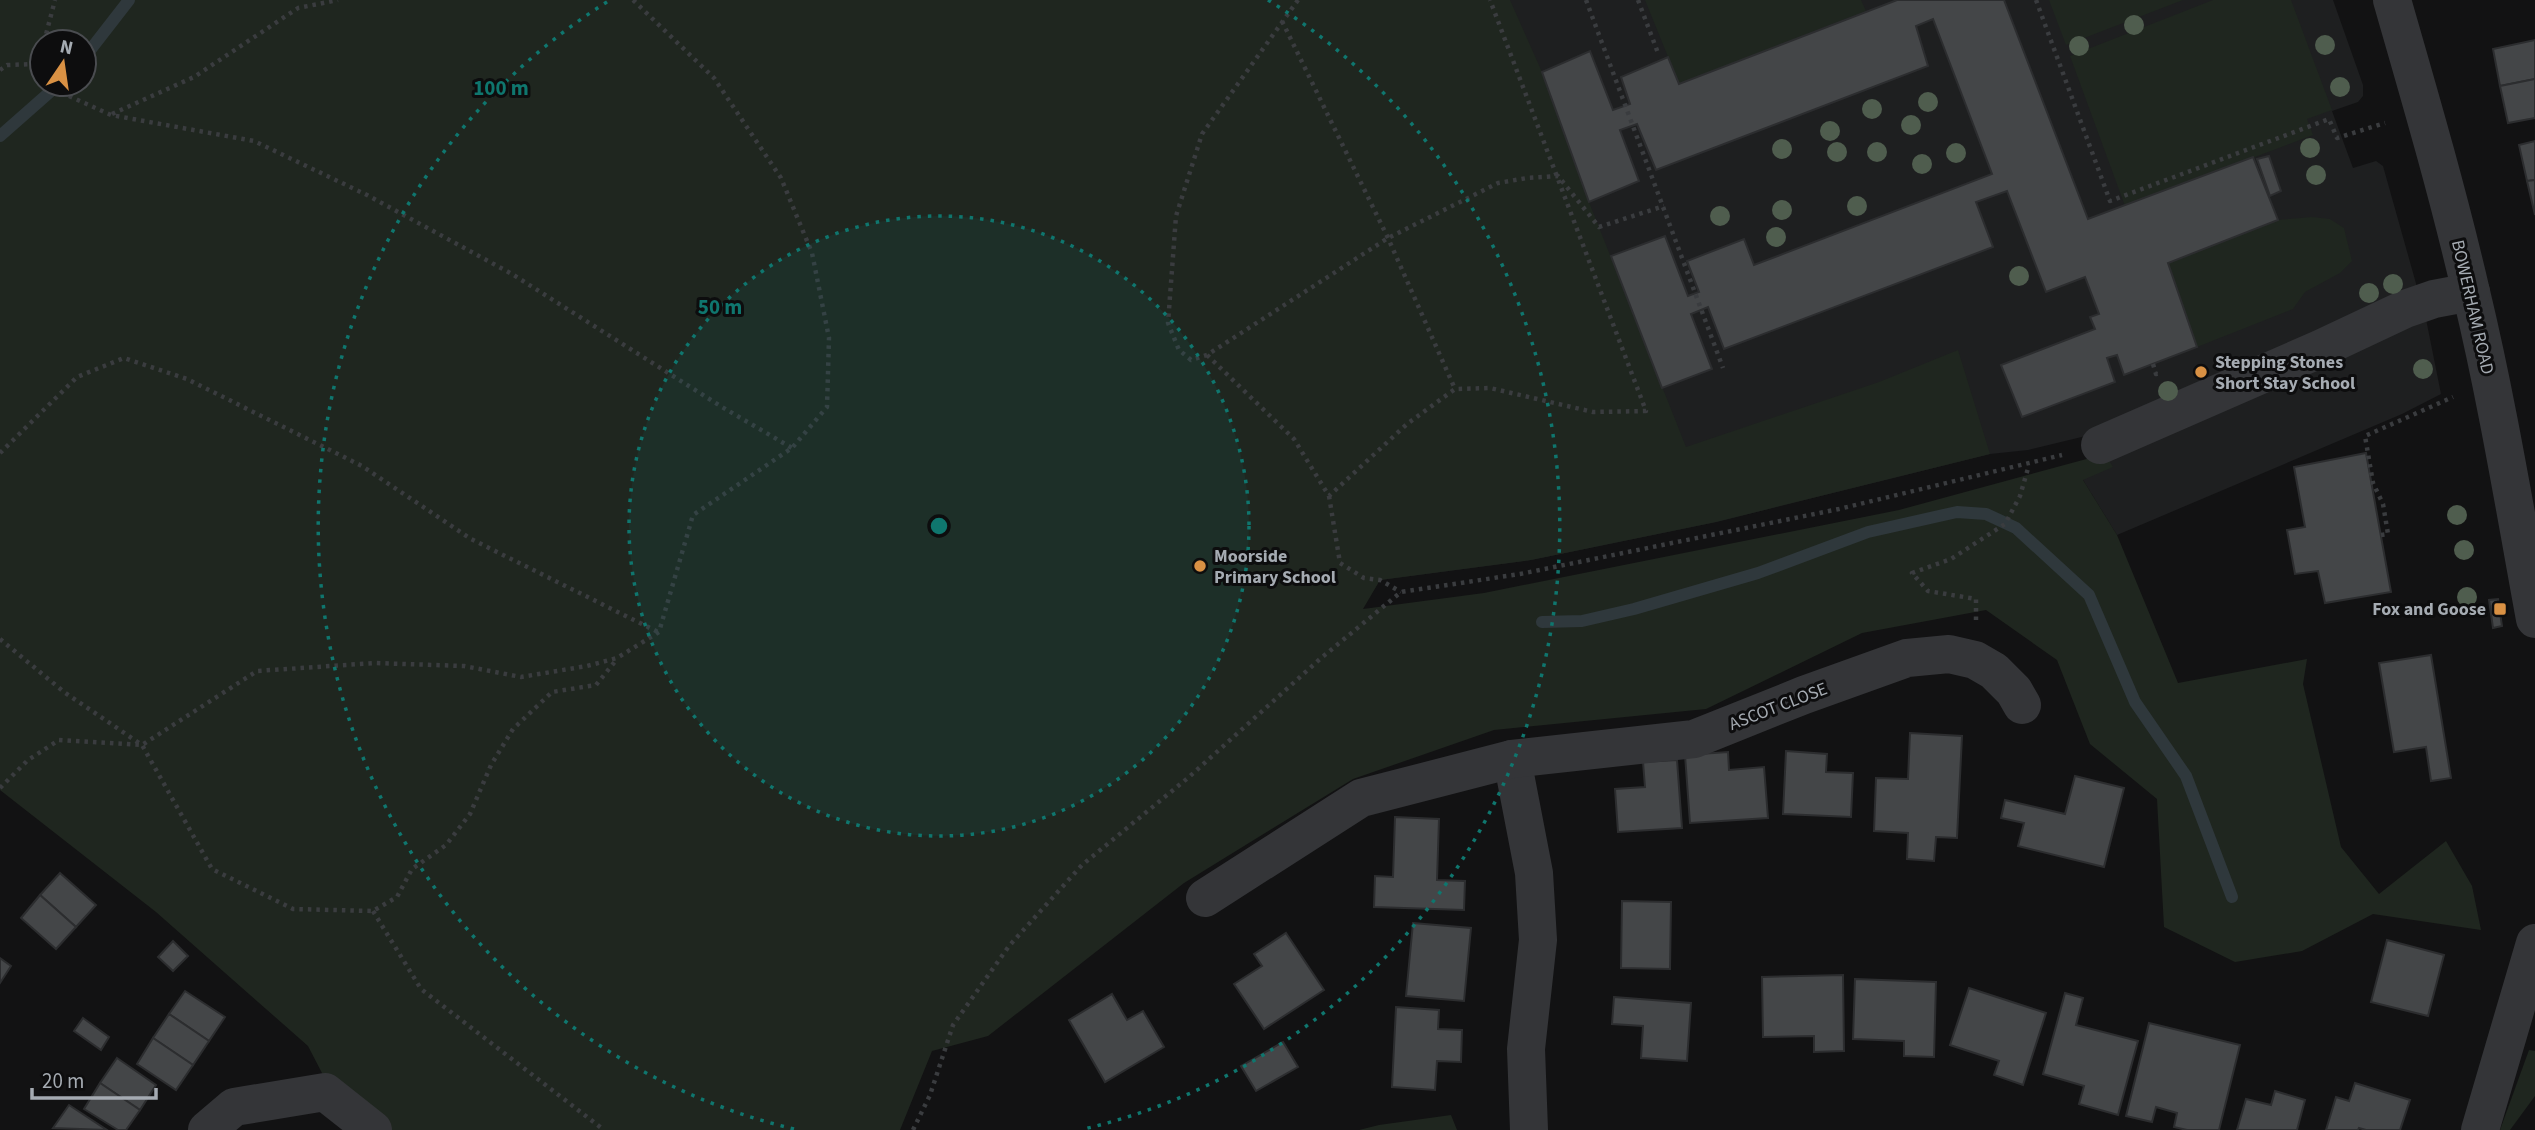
<svg xmlns="http://www.w3.org/2000/svg" width="2535" height="1130" viewBox="0 0 2535 1130" font-family="'Source Sans 3',sans-serif">
<rect width="100%" height="100%" fill="#121213"/>
<path fill="#1e1f20" d="M 1251,0 L 2333,0 L 2363,85 L 2363,96 L 2358,102 L 2332,111 L 2353,168 L 2376,161 L 2383,166 L 2426,319 L 2441,394 L 2402,414 L 2117,535 L 2083,480 L 2094,434 L 2028,450 L 1990,454 L 1716,522 L 1531,560 L 1380,580 L 1362,609 Z"/>
<g fill="#1f261f" fill-rule="evenodd">
<path d="M 0,0 L 1510,0 L 1542,72 L 1589,202 L 1686,447 L 1879,382 L 1958,350 L 1990,454 L 1716,522 L 1531,560 L 1380,580 L 1363,609 L 1484,593 L 1899,510 L 2105,454 L 2113,467 L 2083,480 L 2117,535 L 2178,683 L 2307,659 L 2303,684 L 2341,847 L 2379,894 L 2446,841 L 2472,886 L 2481,930 L 2373,914 L 2302,951 L 2235,962 L 2164,927 L 2157,799 L 2090,744 L 2057,660 L 1986,610 L 1862,633 L 1706,709 L 1494,730 L 1353,779 L 1184,883 L 988,1036 L 932,1051 L 900,1130 L 372,1130 L 336,1100 L 308,1046 L 156,912 L 0,790 ZM 42,42 L 84,42 L 84,84 L 42,84 Z"/>
<path d="M 1645,0 L 1861,0 L 1866,11 L 1679,84 Z"/>
<path d="M 2049,0 L 2183,0 L 2066,45 Z"/>
<path d="M 2213,0 L 2291,0 L 2332,110 L 2307,119 L 2313,135 L 2125,206 L 2070,56 Z"/>
<path d="M 2312,217 L 2330,219 L 2344,228 L 2352,261 L 2340,273 L 2305,292 L 2293,309 L 2197,347 L 2168,263 L 2278,220 Z"/>
<path d="M 2529,1050 L 2535,1051 L 2535,1096 L 2510,1130 L 2500,1130 Z"/>
<path d="M 1451,1115 L 1457,1130 L 1359,1130 L 1379,1125 Z"/>
</g>
<g fill="none" stroke-linecap="round" stroke-linejoin="round">
<g stroke="#2f383c" stroke-width="12">
<path d="M 84,58 L 129,0"/>
<path d="M 0,136 L 59,84"/>
<path d="M 1542,622 L 1582,621 L 1634,609 L 1758,573 L 1868,532 L 1957,512 L 1986,514 L 2016,528 L 2089,595 L 2135,702 L 2186,776 L 2232,897"/>
</g>
</g>
<g fill="#444648" stroke="#2c2d2f" stroke-width="2">
<path d="M 1897,0 L 2004,0 L 2088,219 L 2253,157 L 2278,220 L 2168,263 L 2197,347 L 2124,375 L 2117,355 L 2107,358 L 2115,382 L 2022,417 L 2001,365 L 2095,329 L 2090,317 L 2099,314 L 2085,277 L 2046,292 L 2007,191 L 1976,202 L 1993,247 L 1724,349 L 1708,307 L 1691,314 L 1712,369 L 1662,388 L 1611,256 L 1665,236 L 1688,296 L 1699,292 L 1687,261 L 1744,239 L 1754,265 L 1992,174 L 1933,19 L 1916,26 L 1928,66 L 1656,170 L 1637,124 L 1620,130 L 1639,181 L 1589,202 L 1542,72 L 1590,51 L 1613,110 L 1630,104 L 1621,77 L 1668,57 L 1679,84 Z"/>
<path d="M 2535,40 L 2535,79 L 2500,86 L 2493,49 Z"/>
<path d="M 2535,79 L 2535,118 L 2508,123 L 2500,86 Z"/>
<path d="M 2535,141 L 2535,180 L 2527,181 L 2519,145 Z"/>
<path d="M 2269,156 L 2281,191 L 2270,196 L 2257,159 Z"/>
<path d="M 2535,180 L 2535,215 L 2527,181 Z"/>
<path d="M 2366,453 L 2391,592 L 2325,603 L 2318,571 L 2295,574 L 2287,530 L 2305,527 L 2294,467 Z"/>
<path d="M 2498,599 L 2502,626 L 2493,628 L 2489,600 Z"/>
<path d="M 2431,655 L 2451,778 L 2431,781 L 2426,747 L 2394,752 L 2379,663 Z"/>
<path d="M 1910,733 L 1962,736 L 1957,838 L 1936,837 L 1934,861 L 1907,859 L 1908,833 L 1874,831 L 1876,778 L 1908,779 Z"/>
<path d="M 1786,751 L 1827,754 L 1826,772 L 1853,773 L 1851,817 L 1783,814 Z"/>
<path d="M 1728,752 L 1729,770 L 1764,767 L 1768,818 L 1690,823 L 1685,755 Z"/>
<path d="M 1677,760 L 1682,828 L 1618,832 L 1615,789 L 1645,787 L 1643,762 Z"/>
<path d="M 2075,776 L 2124,788 L 2104,867 L 2018,846 L 2024,823 L 2001,818 L 2005,800 L 2065,814 Z"/>
<path d="M 1395,817 L 1439,819 L 1437,880 L 1465,881 L 1464,910 L 1374,907 L 1375,876 L 1393,877 Z"/>
<path d="M 60,873 L 96,905 L 76,927 L 40,895 Z"/>
<path d="M 40,895 L 76,927 L 56,949 L 21,918 Z"/>
<path d="M 1622,901 L 1671,902 L 1670,969 L 1621,968 Z"/>
<path d="M 1413,923 L 1471,928 L 1464,1001 L 1406,996 Z"/>
<path d="M 1286,933 L 1324,990 L 1264,1029 L 1234,984 L 1262,966 L 1254,954 Z"/>
<path d="M 2387,940 L 2444,955 L 2428,1016 L 2371,1002 Z"/>
<path d="M 173,941 L 188,956 L 173,971 L 158,957 Z"/>
<path d="M 0,958 L 11,966 L 0,983 Z"/>
<path d="M 1843,975 L 1844,1051 L 1814,1052 L 1814,1036 L 1763,1037 L 1762,977 Z"/>
<path d="M 1855,979 L 1936,982 L 1934,1057 L 1904,1056 L 1904,1041 L 1853,1039 Z"/>
<path d="M 1969,988 L 2046,1013 L 2023,1085 L 1994,1075 L 1999,1061 L 1950,1045 Z"/>
<path d="M 185,991 L 225,1017 L 209,1041 L 169,1014 Z"/>
<path d="M 2065,993 L 2083,998 L 2076,1025 L 2138,1041 L 2118,1115 L 2079,1104 L 2084,1086 L 2043,1074 Z"/>
<path d="M 1112,994 L 1127,1020 L 1143,1011 L 1164,1047 L 1105,1082 L 1069,1020 Z"/>
<path d="M 1614,997 L 1691,1003 L 1687,1061 L 1641,1058 L 1643,1026 L 1612,1024 Z"/>
<path d="M 1396,1007 L 1439,1010 L 1438,1029 L 1462,1030 L 1461,1062 L 1437,1061 L 1435,1090 L 1392,1087 Z"/>
<path d="M 169,1014 L 209,1041 L 193,1065 L 153,1038 Z"/>
<path d="M 83,1018 L 109,1037 L 101,1050 L 74,1031 Z"/>
<path d="M 2149,1023 L 2240,1045 L 2219,1130 L 2187,1130 L 2174,1127 L 2177,1113 L 2156,1107 L 2152,1122 L 2126,1116 Z"/>
<path d="M 153,1038 L 193,1065 L 176,1090 L 137,1064 Z"/>
<path d="M 1283,1042 L 1298,1067 L 1256,1091 L 1241,1066 Z"/>
<path d="M 117,1058 L 156,1085 L 140,1110 L 100,1083 Z"/>
<path d="M 100,1083 L 140,1110 L 126,1130 L 118,1130 L 84,1109 Z"/>
<path d="M 2355,1083 L 2410,1100 L 2400,1130 L 2366,1130 L 2359,1128 L 2358,1130 L 2326,1130 L 2336,1097 L 2349,1101 Z"/>
<path d="M 2275,1091 L 2305,1100 L 2297,1130 L 2237,1130 L 2246,1099 L 2271,1105 Z"/>
<path d="M 69,1105 L 107,1130 L 53,1128 Z"/>
</g>
<g fill="none" stroke-linecap="round" stroke-linejoin="round">
<g stroke="#3a3c3f" stroke-width="4.5" stroke-dasharray="3.5 5" stroke-linecap="butt">
<path d="M 1298,0 L 1202,134 L 1176,216 L 1168,323 L 1179,350 L 1191,360 L 1207,355 L 1388,238 L 1498,183 L 1527,178 L 1558,176 L 1599,227 L 1664,206"/>
<path d="M 1586,0 L 1723,368"/>
<path d="M 1638,0 L 1658,53"/>
<path d="M 2036,0 L 2110,201 L 2329,119 L 2337,138 L 2385,123"/>
<path d="M 1282,21 L 1388,238 L 1455,389"/>
<path d="M 44,42 L 55,0"/>
<path d="M 38,64 L 42,49"/>
<path d="M 0,70 L 7,65 L 38,64 L 42,68"/>
<path d="M 57,84 L 69,96 L 111,115 L 254,141 L 367,195 L 512,274 L 722,407 L 792,448"/>
<path d="M 112,114 L 194,77 L 298,8 L 338,0"/>
<path d="M 1207,355 L 1294,439 L 1329,496 L 1407,424 L 1455,389 L 1490,388 L 1593,412 L 1646,411 L 1490,0"/>
<path d="M 2153,364 L 2156,374 L 2159,373"/>
<path d="M 0,453 L 77,377 L 124,358 L 187,379 L 362,466 L 471,539 L 658,632"/>
<path d="M 1329,496 L 1340,563 L 1364,578 L 1380,580 L 1401,592"/>
<path d="M 2381,535 L 2388,534 L 2383,504 L 2373,483 L 2365,436 L 2453,397"/>
<path d="M 1976,620 L 1976,599 L 1928,591 L 1912,573 L 1951,559 L 2005,524 L 2020,496 L 2029,465"/>
<path d="M 0,639 L 64,692 L 142,745 L 212,869 L 293,909 L 373,911 L 397,897 L 412,869 L 446,845 L 470,814 L 491,765 L 513,729 L 552,692 L 596,685 L 617,659"/>
<path d="M 0,788 L 28,760 L 59,740 L 142,745 L 257,671 L 375,663 L 464,666 L 521,677 L 587,666 L 617,658 L 659,632 L 693,515 L 792,448 L 827,407 L 829,338 L 812,253 L 781,178 L 714,78 L 633,0"/>
<path d="M 373,911 L 421,989 L 604,1130"/>
<path d="M 913,1130 L 930,1095 L 953,1025 L 1009,946 L 1082,865 L 1189,777 L 1320,659 L 1401,592 L 1520,574 L 1839,509 L 2062,455"/>
</g>
<g stroke="#343538" stroke-width="38">
<path d="M 2392,0 C 2420,97 2448,193 2471,292 C 2497,400 2515,510 2535,619"/>
<path d="M 2100,445 L 2320,349 L 2405,309 L 2434,299 L 2471,292"/>
<path d="M 1512,759 L 1534,873 L 1538,940 L 1526,1049 L 1529,1130"/>
<path d="M 1205,898 L 1361,798 L 1512,759 L 1694,739 L 1804,695 L 1907,658 L 1949,654 L 1975,660 L 1994,671 L 2014,691 L 2022,705"/>
<path d="M 207,1130 L 234,1107 L 325,1092 L 373,1130"/>
<path d="M 2480,1130 L 2535,943"/>
</g>
</g>
<g fill="#4f5d4e">
<circle cx="2134" cy="25" r="10"/>
<circle cx="2325" cy="45" r="10"/>
<circle cx="2079" cy="46" r="10"/>
<circle cx="2340" cy="87" r="10"/>
<circle cx="1928" cy="102" r="10"/>
<circle cx="1872" cy="109" r="10"/>
<circle cx="1911" cy="125" r="10"/>
<circle cx="1830" cy="131" r="10"/>
<circle cx="2310" cy="148" r="10"/>
<circle cx="1782" cy="149" r="10"/>
<circle cx="1837" cy="152" r="10"/>
<circle cx="1877" cy="152" r="10"/>
<circle cx="1956" cy="153" r="10"/>
<circle cx="1922" cy="164" r="10"/>
<circle cx="2316" cy="175" r="10"/>
<circle cx="1857" cy="206" r="10"/>
<circle cx="1782" cy="210" r="10"/>
<circle cx="1720" cy="216" r="10"/>
<circle cx="1776" cy="237" r="10"/>
<circle cx="2019" cy="276" r="10"/>
<circle cx="2393" cy="284" r="10"/>
<circle cx="2369" cy="293" r="10"/>
<circle cx="2423" cy="369" r="10"/>
<circle cx="2168" cy="391" r="10"/>
<circle cx="2457" cy="515" r="10"/>
<circle cx="2464" cy="550" r="10"/>
<circle cx="2467" cy="597" r="10"/>
</g>
<circle cx="939" cy="526" r="310" fill="#0f766e" fill-opacity=".12"/>
<g fill="none" stroke="#0f766e" stroke-width="3.5" stroke-dasharray="3.5 7">
<circle cx="939" cy="526" r="310"/>
<path d="M794 1129A620 620 0 0 1 610 0M1268 0A620 620 0 0 1 1084 1129"/>
</g>
<g fill="#d99144" stroke="#0d0d0e" stroke-width="2.5">
<circle cx="2201" cy="372" r="7"/>
<circle cx="1200" cy="566" r="7"/>
<rect x="2493" y="602" width="14" height="14" rx="3.5"/>
</g>
<g text-anchor="middle" stroke-width="6" stroke-linejoin="round" paint-order="stroke">
<g font-size="18" fill="#a5abb2" stroke="#0d0d0e">
<text transform="translate(2473 307) rotate(77)" y="6">BOWERHAM ROAD</text>
<text transform="translate(1778 706) rotate(-21)" y="6">ASCOT CLOSE</text>
</g>
<g font-size="18" font-weight="bold" fill="#a5abb2" stroke="#0d0d0e" text-anchor="start">
<text x="2215" y="368">Stepping Stones<tspan x="2215" dy="21">Short Stay School</tspan></text>
<text x="1214" y="562">Moorside<tspan x="1214" dy="21">Primary School</tspan></text>
<text x="2486" y="615" text-anchor="end">Fox and Goose</text>
</g>
</g>
<circle cx="939" cy="526" r="10" fill="#0f766e" stroke="#0d0d0e" stroke-width="3.5"/>
<g font-size="21" text-anchor="middle" font-weight="bold" fill="#0f766e" stroke="#0d0d0e" stroke-width="6" stroke-linejoin="round" paint-order="stroke">
<text x="501" y="95">100 m</text>
<text x="720" y="314">50 m</text>
</g>
<g transform="translate(63 63) rotate(13)"><circle r="33" fill="#0d0d0e" stroke="#4a4c50" stroke-width="2"/>
<path d="M0-5L12 26L0 18L-12 26Z" fill="#d99144"/>
<text y="-10" font-size="19" font-weight="bold" text-anchor="middle" fill="#a5abb2">N</text>
</g>
<path d="M32 1088v10h124v-10" fill="none" stroke="#a5abb2" stroke-width="3.5"/>
<text x="42" y="1088" font-size="21" fill="#a5abb2" stroke="#0d0d0e" stroke-width="5" paint-order="stroke">20 m</text>
</svg>
